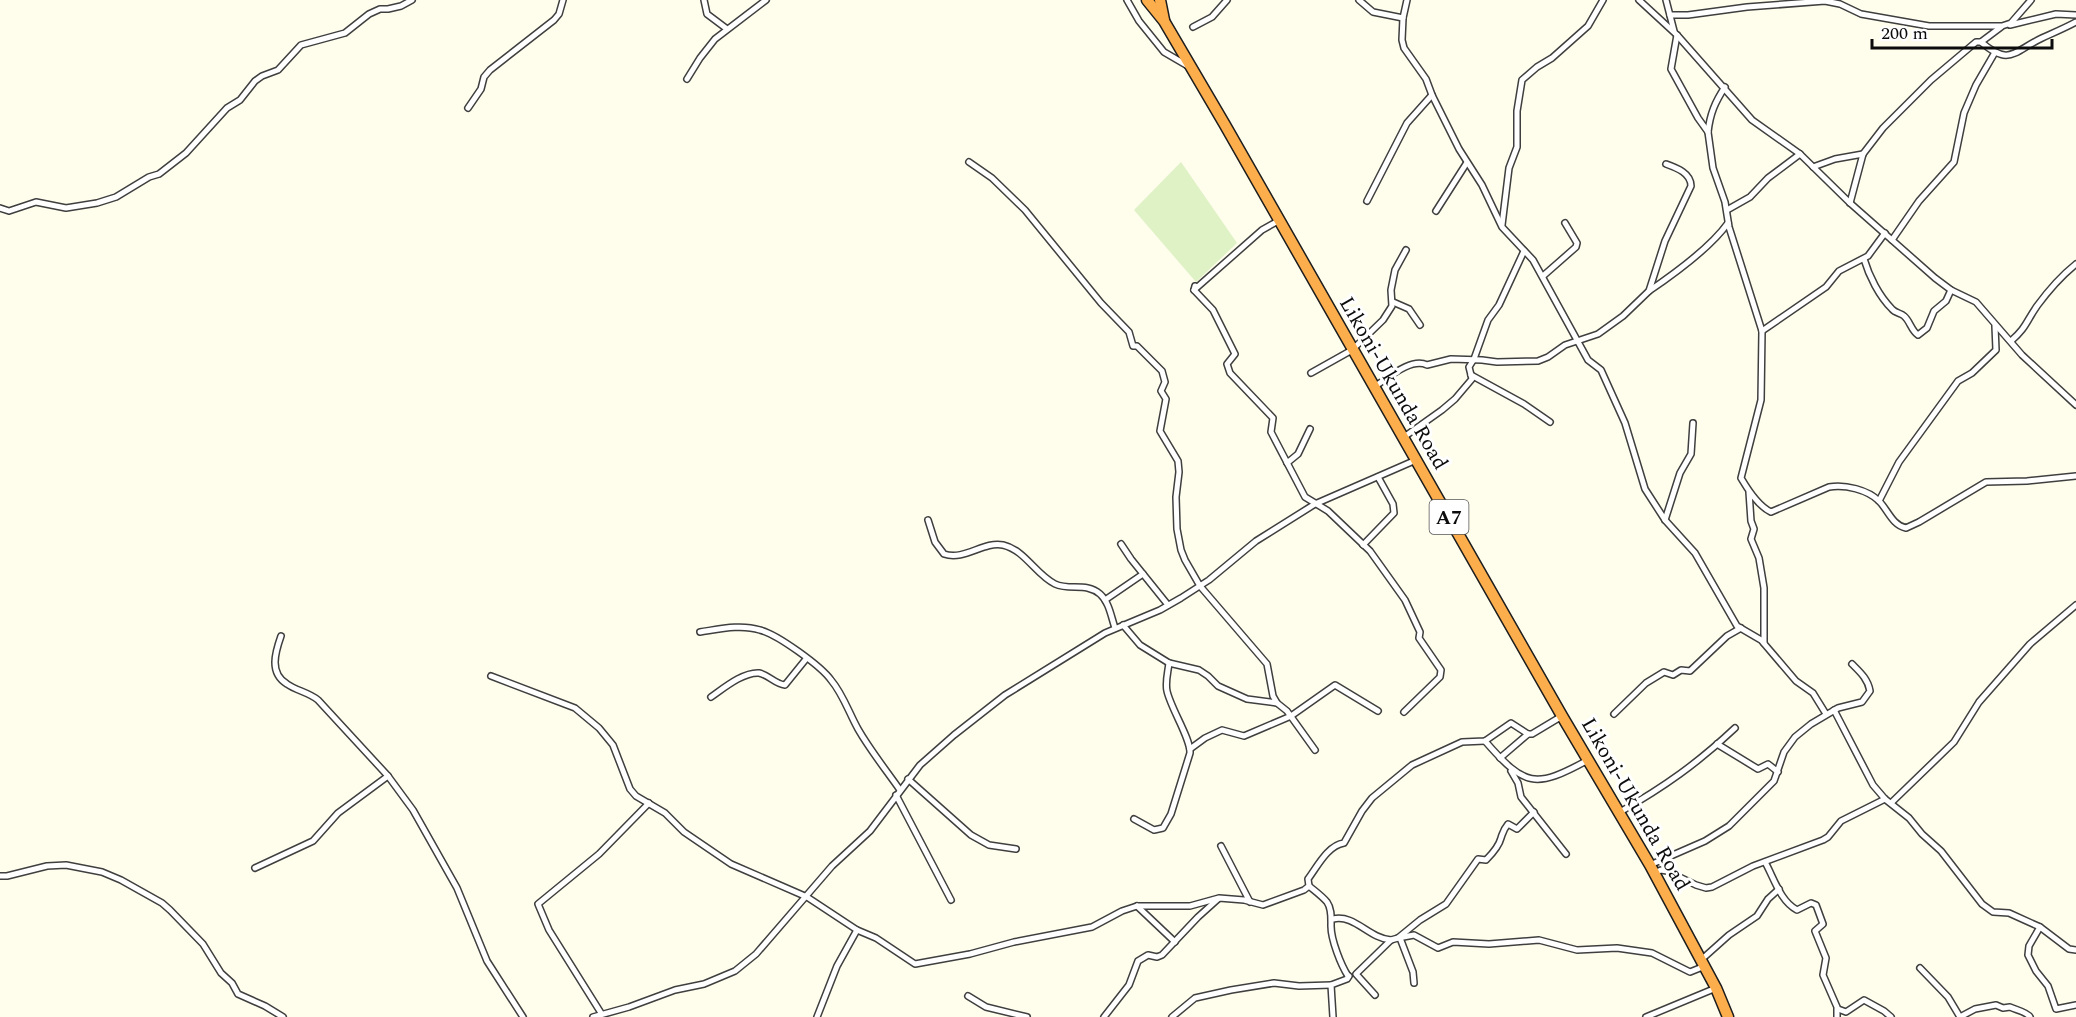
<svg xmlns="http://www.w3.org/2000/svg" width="2076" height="1017" viewBox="0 0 2076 1017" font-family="Spectral,serif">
<rect width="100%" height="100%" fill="#fffdec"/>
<path fill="#dff2c6" d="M 1181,162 L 1237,243 L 1196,282 L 1134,210 Z"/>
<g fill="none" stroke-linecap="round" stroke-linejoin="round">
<defs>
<g id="street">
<path d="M 704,0 L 707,14 L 727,29"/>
<path d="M 1127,0 L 1139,21 L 1164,52 L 1188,66"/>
<path d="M 1359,0 L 1373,12 L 1403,18"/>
<path d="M 1407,0 L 1403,18 L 1402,40 L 1404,48 L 1426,79 L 1432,95 L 1459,149 L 1482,185 L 1502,227 L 1533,260 L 1588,360 L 1601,370 L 1625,423 L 1645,489 L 1665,520 L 1695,553 L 1737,626 L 1761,640 L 1796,681 L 1813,693 L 1826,714"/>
<path d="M 1639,0 L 1677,35 L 1752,120 L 1800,154 L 1850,203 L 1935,278 L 1951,290 L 1976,302 L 2022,355 L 2076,405"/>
<path d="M 1666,0 L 1674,31"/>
<path d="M 1670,15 L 1688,15 L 1747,7 L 1825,1 L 1840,4 L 1861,14 L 1929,26 L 2002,26 L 2011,23 L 2031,0"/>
<path d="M 2010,25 L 2056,14 L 2076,15"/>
<path d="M 1193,27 L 1212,17 L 1227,0"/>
<path d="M 1677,35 L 1671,69 L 1698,118 L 1708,132 L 1713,168 L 1725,202 L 1729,227 L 1762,331 L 1761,400 L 1741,478 C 1748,490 1758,506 1771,512 L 1829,487 C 1845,484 1868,490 1879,501 C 1888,510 1892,525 1906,528 L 1919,522 L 1986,482 L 2027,481 L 2076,476"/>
<path d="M 1981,42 L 2001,27"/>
<path d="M 687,79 L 700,58 L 715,39 L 766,0"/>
<path d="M 468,108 L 481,89 L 484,77 L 490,70 L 554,20 L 559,14 L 563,0"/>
<path d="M 1708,132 C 1710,114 1715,102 1725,87"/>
<path d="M 969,162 L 992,178 L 1025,210 L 1101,303 L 1129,332 L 1133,346 L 1137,346 L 1162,371 L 1165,382 L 1161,391 L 1166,399 L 1160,431 L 1178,461 L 1179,472 L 1176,497 L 1177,529 L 1181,550 L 1185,560 L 1200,586 L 1267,664 L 1273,696 L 1277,703"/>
<path d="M 1813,167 L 1835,159 L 1863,154"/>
<path d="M 1367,201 L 1407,123 L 1432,95"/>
<path d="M 1850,203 L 1863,154 L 1883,128 L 1931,80 L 1976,42 L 1981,42 C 2010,67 2014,51 2042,38 C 2053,33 2065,28 2076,22"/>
<path d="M 0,208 L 9,211 L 36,202 L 66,208 L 97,203 L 116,197 L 149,177 L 159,174 L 186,153 L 227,108 L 240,100 L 255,81 L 262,76 L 278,70 L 301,45 L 345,33 L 369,14 L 380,9 L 388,9 L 401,6 L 412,0"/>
<path d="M 1727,210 L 1750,197 L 1768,178 L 1800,154"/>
<path d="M 1436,211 L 1466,164"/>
<path d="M 1502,225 L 1509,168 L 1517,147 L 1517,111 L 1522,80 L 1537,67 L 1552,58 L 1588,26 L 1603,0"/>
<path d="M 1892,240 L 1919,201 L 1954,162 L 1964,113 L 1976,85 L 1994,54"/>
<path d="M 1864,259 C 1869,276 1879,296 1892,309 C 1895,313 1901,313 1904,316 C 1910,321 1911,330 1918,335 L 1927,328 L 1934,311 L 1946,301 L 1951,290"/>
<path d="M 1543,276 L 1576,247 L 1577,243 L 1565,223"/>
<path d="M 1195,286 L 1194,290 L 1213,310 L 1235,354 L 1227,364 L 1230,373 L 1273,418 L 1271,432 L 1305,497 L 1328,511 L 1370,551 L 1405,600 L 1420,632 L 1419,638 L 1441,670 L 1440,677 L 1404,712"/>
<path d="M 1194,290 L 1262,230 L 1278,221"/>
<path d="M 1649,291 C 1674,274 1711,247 1728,223"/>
<path d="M 1393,302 L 1409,309 L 1420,325"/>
<path d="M 1762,331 L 1826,287 L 1839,271 L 1868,256 L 1885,233"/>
<path d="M 2011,341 C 2026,328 2026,322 2037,306 C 2048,291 2061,276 2076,264"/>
<path d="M 1311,373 L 1352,350 L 1383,320 L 1392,306 L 1391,290 L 1395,270 L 1406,250"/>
<path d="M 1471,375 L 1524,404 L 1550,422"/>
<path d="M 1374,387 C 1387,379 1411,357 1427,365 L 1451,359 L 1482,360 L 1497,362 L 1538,361 L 1548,357 L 1565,345 L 1598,334 L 1623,316 L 1649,291 L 1665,241 L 1691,186 C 1691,173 1677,168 1666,164"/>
<path d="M 1404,437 L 1442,410 L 1455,399 L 1472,379 L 1469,367 L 1474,359 L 1488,320 L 1499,305 L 1524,251"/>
<path d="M 1287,463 L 1298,454 L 1310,429"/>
<path d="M 1749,492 L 1751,521 L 1754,529 L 1751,539 L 1759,558 L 1764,588 L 1764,643"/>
<path d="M 1879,501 L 1899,462 L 1958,381 L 1972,373 L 1996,350 L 1995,326"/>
<path d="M 928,520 L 935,542 L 944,554 C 965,561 983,541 1003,545 C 1025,550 1036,575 1055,584 C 1070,591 1086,582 1100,594 C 1109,602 1111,616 1115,628"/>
<path d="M 1665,520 L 1680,473 L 1691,454 L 1693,423"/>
<path d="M 1121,544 L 1131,559 L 1168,605"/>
<path d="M 1363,545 L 1394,513 L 1393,504 L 1378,477"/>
<path d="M 1105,600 L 1143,574"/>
<path d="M 1123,625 L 1140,645 L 1169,663 L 1199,670 L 1208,676 L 1218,686 L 1247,699 L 1277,703 L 1287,711 L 1315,750"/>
<path d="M 700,632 C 720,629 741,624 760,630 C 777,634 821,666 831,680 C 843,694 849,713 858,729 C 870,750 886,770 900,790"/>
<path d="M 281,636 C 275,653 269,673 287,684 C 297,691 308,692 318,700 L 388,776 L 413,810 L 457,888 L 487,961 L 523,1017"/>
<path d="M 491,676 L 575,708 L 599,728 L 613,745 L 630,789 L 636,796 L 665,813 L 684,832 L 731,864 L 807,897 L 857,930 L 876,938 L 915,964 L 970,954 L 1014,942 L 1092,927 L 1122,911 L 1137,906 L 1190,906 L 1219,898 L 1244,900 L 1263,905 L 1304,890 L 1309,886 L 1308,879 C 1317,867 1328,845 1344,843 L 1362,811 L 1372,798 L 1412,765 L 1462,742 L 1485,741 L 1511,723 L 1528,734"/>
<path d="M 711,697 C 724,688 743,672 759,673 C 769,675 775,684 785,685 L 806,659"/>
<path d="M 1834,710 L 1873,785 L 1885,799 L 1909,818 L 1922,834 L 1941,851 L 1982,904 L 1993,912 L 2009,913 L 2040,927 L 2069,949 L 2076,950"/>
<path d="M 1614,714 L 1646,683 L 1664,672 L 1673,675 L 1681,670 L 1690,671 L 1727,636 L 1741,628"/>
<path d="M 1485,741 C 1525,787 1535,789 1588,760"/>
<path d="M 1717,744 L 1758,769 L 1768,764 L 1778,772"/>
<path d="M 1190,749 L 1205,738 L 1222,730 L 1244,736 L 1291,716 L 1335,685 L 1378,711"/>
<path d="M 1500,758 L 1528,734 L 1532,734 L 1562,716"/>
<path d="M 1511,771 L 1518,783 L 1521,797 L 1566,854"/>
<path d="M 908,779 L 971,835 L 989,845 L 1016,849"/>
<path d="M 896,795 L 951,900"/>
<path d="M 1891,803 L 1954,742 L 1979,702 L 2030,644 L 2076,605"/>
<path d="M 1620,812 C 1664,787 1698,763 1735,728"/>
<path d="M 1134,819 L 1154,830 L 1163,828 L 1171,814 L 1190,753 C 1191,739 1171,709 1167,691 C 1165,682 1168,672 1169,663"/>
<path d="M 1221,846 L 1250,902"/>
<path d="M 1765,862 C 1774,878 1780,901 1797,910 L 1811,903 L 1816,905 L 1823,924 L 1815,931 L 1826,958 L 1823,975 L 1837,1007 L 1837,1017"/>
<path d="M 1650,865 L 1705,841 L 1729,826 L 1774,781 L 1784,752 L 1795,737 L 1811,724 L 1838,708 L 1862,702 L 1870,691 C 1868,679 1860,672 1852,664"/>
<path d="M 255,868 L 313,841 L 338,813 L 388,776"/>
<path d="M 1654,873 L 1661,870 L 1667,871 L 1696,885 L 1706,888 L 1712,887 L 1753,866 L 1823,840 L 1828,837 L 1841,821 L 1885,799"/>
<path d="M 0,876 L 7,876 L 47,866 L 66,865 L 102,872 L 121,880 L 162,903 L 170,910 L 203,944 L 221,973 L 232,983 L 238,994 L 265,1006 L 283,1017"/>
<path d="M 1309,886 C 1315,891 1322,896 1327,902 C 1332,909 1331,918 1331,926 C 1331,940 1341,965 1348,976"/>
<path d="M 1137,906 L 1175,942"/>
<path d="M 1333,919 C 1355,914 1368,938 1391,940"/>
<path d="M 2040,927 L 2029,946 L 2028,955 L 2036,971 L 2048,986 L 2056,1009 L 2076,1005"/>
<path d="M 1398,938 L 1414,935 L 1438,948 L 1453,942 L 1489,944 L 1539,940 L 1577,950 L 1617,948 L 1652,953 L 1690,972 L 1705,966"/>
<path d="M 1400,938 L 1413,972 L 1414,983"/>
<path d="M 1701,960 L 1729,935 L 1757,916 L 1768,899 L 1779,889"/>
<path d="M 1920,968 L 1948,997 L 1960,1017 L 1975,1009 L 1996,1005 L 2003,1008 L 2010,1007 C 2016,1010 2027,1012 2030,1017"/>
<path d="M 1375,995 L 1356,974 L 1391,940 L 1398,938 L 1420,920 L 1446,904 L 1478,859 L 1486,860 C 1492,854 1499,846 1501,838 C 1503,832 1503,830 1508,824 L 1517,829 L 1534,812"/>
<path d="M 968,996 L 986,1007 L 1027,1017"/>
<path d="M 1838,1009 L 1846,1012 L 1864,1000 L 1884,1011 L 1891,1017"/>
<path d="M 601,1013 L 549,930 L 538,904 L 599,854 L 649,803"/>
<path d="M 593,1017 L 629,1007 L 675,990 L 704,984 L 735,971 L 756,954 L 832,866 L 870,831 L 920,765 L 954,735 L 1005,695 L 1105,633 L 1160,610 L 1181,598 L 1209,580 L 1256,541 L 1315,504 L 1416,460"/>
<path d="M 817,1017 L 837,966 L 857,930"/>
<path d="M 1104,1017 L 1129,985 L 1138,961 L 1148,955 L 1157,957 L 1162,955 L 1198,917 L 1218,899"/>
<path d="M 1172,1017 L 1195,998 L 1231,990 L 1274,983 L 1299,986 L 1331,985"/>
<path d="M 1333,1017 L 1331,985 L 1347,979 L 1349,976"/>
<path d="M 1646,1017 L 1716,988"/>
</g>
<g id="highway">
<path d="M 1147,0 L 1164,21 L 1225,125 L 1562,716 L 1650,865 L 1716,988 L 1728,1017"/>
<path d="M 1160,0 L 1164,20"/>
</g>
</defs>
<use href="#street" stroke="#3f3f3f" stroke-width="8"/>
<use href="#highway" stroke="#1d1d1d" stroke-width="13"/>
<use href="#street" stroke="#fff" stroke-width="5"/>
<use href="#highway" stroke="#fcad4c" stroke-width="10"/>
</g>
<g text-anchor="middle" stroke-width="6" stroke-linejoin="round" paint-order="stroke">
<rect fill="#fff" stroke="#555" stroke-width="1.5" x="1429.5" y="500" width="39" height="34" rx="4.5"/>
<g font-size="20" font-weight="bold" fill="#0c0c0c">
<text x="1449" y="524">A7</text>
</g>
<g font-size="21" fill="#0c0c0c" stroke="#fff">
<text transform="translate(1394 383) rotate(60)" y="7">Likoni-Ukunda Road</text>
<text transform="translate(1636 804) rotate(60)" y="7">Likoni-Ukunda Road</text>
</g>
</g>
<path d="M1872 39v9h180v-9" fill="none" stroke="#0c0c0c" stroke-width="3"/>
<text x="1881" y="39" font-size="18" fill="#0c0c0c" stroke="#ffffff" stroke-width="4.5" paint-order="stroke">200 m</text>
</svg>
